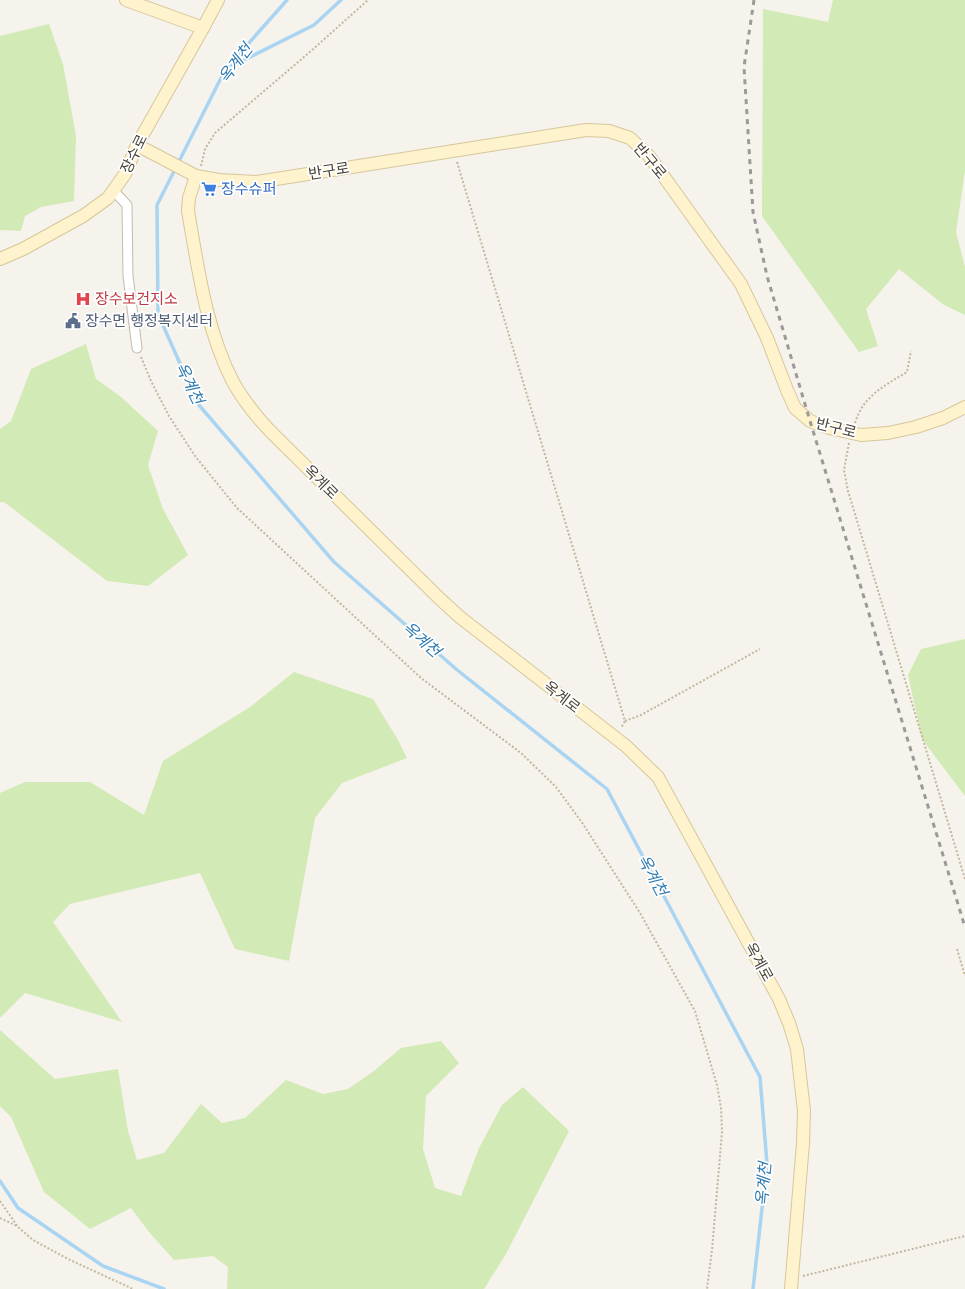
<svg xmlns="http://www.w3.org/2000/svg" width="965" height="1289" viewBox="0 0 965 1289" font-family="'Space Grotesk','Noto Sans KR',sans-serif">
<rect width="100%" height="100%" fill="#f6f3ec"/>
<g fill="#d2eab5">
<path d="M 833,0 L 965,0 L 965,171 L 956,232 L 965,267 L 965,315 L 944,305 L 899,269 L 866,309 L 878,346 L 859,352 L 762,216 L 763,9 L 828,22 Z"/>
<path d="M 49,24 L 63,64 L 76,136 L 74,201 L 41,207 L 25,216 L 21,231 L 0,230 L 0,36 Z"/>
<path d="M 86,344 L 96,379 L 121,397 L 158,431 L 148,465 L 163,509 L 188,555 L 148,586 L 107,581 L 4,502 L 0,502 L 0,429 L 11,421 L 31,369 Z"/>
<path d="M 965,639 L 965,796 L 922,739 L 908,675 L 921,649 Z"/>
<path d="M 294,672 L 373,699 L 398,740 L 407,758 L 342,783 L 315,818 L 289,961 L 235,949 L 200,873 L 70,904 L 53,922 L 122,1022 L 25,993 L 0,1018 L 0,793 L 25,782 L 90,782 L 144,815 L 163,761 L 250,707 Z"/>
<path d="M 0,1030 L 55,1079 L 118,1069 L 128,1131 L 137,1160 L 164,1153 L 201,1104 L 222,1123 L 245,1118 L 286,1080 L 323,1094 L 348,1089 L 374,1071 L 401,1048 L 441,1041 L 459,1063 L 426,1096 L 423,1149 L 435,1188 L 461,1196 L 479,1148 L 502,1105 L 523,1087 L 569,1131 L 506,1254 L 484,1289 L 227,1289 L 228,1267 L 213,1256 L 174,1260 L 149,1232 L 131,1208 L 90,1229 L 44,1192 L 11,1117 L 0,1106 Z"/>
</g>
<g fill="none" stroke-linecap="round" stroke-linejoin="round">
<g stroke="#a9d4f2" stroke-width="3.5">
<path d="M 287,0 L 225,70 L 157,205 L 158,314 L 198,404 L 334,562 L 456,669 L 607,789 L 760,1077 L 767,1164 L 753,1289"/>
<path d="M 228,68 L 314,25 L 341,0"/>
<path d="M 0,1181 L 18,1208 L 103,1266 L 164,1289"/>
</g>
<defs>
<path id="street" d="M 113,190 L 127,205 L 128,276 L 137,348"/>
<g id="secondary">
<path d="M 126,0 L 203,28"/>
<path d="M 137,145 L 196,176 L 219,180 L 257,182 L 586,130 L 609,131 L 630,138 L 649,156 L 741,284 L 767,338 L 787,390 L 795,408 L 810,421 L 829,428 L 861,435 L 888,433 L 916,427 L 943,418 L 965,407"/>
<path d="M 196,176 L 189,198 L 188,211 C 198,268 206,330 233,382 C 243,400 256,416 270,431 L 440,599 L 461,618 L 626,746 L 658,777 L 779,999 L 789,1023 L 797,1049 L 804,1111 L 803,1143 L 791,1289"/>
<path d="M 0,259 L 23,249 L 83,216 L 108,198 L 125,174 L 137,145 L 203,28 L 218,0"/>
</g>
</defs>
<use href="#street" stroke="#c2bbae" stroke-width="11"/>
<use href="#secondary" stroke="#d6c79b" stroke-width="14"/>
<g stroke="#c4b79f" stroke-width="2" stroke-dasharray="2 2" stroke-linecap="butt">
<path d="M 457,162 L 625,721 L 621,728"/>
<path d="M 201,166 L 205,149 L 215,133 L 311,51 L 368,0"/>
<path d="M 141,357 L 151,381 L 169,416 L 195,456 L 237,508 L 421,678 L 521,753 L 556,787 L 583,824 L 640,913 L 695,1011 L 717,1085 L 721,1108 L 722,1132 L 712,1250 L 707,1289"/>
<path d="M 855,423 C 863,396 884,386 907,372 L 911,351"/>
<path d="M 849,443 L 844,470 L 848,491 L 965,879"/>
<path d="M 625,721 L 641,715 L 760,649"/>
<path d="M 957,949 L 965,976"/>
<path d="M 0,1201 L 18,1227 L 33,1240 L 68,1259 L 133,1289"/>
<path d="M 0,1218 L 17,1226"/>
<path d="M 803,1276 L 965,1236"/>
</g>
<use href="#street" stroke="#fff" stroke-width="9"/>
<use href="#secondary" stroke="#fff3cd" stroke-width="12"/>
<path stroke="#9a9a9a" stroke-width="3" stroke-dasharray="5 5" stroke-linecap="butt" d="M 754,0 L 744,67 L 753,212 L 767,276 L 810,421 L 965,927"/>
</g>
<defs>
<symbol id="supermarket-bare" viewBox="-9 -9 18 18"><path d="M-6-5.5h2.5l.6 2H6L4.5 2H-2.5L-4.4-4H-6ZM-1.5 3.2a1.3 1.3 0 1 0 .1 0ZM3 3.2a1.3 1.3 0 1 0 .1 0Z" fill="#3f7fe0" stroke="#fff" stroke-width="2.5" paint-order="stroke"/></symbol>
<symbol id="hospital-bare" viewBox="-9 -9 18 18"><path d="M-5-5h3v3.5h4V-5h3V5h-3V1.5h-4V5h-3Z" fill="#e0444e" stroke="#fff" stroke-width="2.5" paint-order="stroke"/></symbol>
<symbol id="civic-bare" viewBox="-9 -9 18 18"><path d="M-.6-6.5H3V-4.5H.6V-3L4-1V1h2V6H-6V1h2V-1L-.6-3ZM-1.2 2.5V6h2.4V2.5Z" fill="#5c6f8a" stroke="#fff" stroke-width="2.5" paint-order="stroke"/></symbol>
</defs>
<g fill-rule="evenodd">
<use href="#supermarket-bare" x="198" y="178" width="22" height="22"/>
<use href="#hospital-bare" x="72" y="288" width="22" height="22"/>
<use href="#civic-bare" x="62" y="310" width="22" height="22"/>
</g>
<g text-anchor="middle" stroke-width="3.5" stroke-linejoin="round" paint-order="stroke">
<g font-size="15" fill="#4b4439" stroke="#fff">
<text transform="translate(134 154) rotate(-64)" y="5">장수로</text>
<text transform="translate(650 161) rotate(50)" y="5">반구로</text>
<text transform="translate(329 171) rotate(-9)" y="5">반구로</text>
<text transform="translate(836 428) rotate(14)" y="5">반구로</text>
<text transform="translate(321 482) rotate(45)" y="5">옥계로</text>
<text transform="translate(562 697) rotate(38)" y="5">옥계로</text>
<text transform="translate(759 962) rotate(61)" y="5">옥계로</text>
</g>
<g font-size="15" fill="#366cbe" stroke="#fff" text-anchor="start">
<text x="221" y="194">장수슈퍼</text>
</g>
<g font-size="15" fill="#be3a42" stroke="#fff" text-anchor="start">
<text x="95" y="304">장수보건지소</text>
</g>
<g font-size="15" fill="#4e5e75" stroke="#fff" text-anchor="start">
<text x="85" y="326">장수면 행정복지센터</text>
</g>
<g font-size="16" font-style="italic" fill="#2e7ab2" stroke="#fff">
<text transform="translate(235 63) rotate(-53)" y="6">옥계천</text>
<text transform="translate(190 383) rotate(64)" y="6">옥계천</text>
<text transform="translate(422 639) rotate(41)" y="6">옥계천</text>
<text transform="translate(653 875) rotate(62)" y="6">옥계천</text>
<text transform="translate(763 1184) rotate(-85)" y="6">옥계천</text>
</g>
</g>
</svg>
